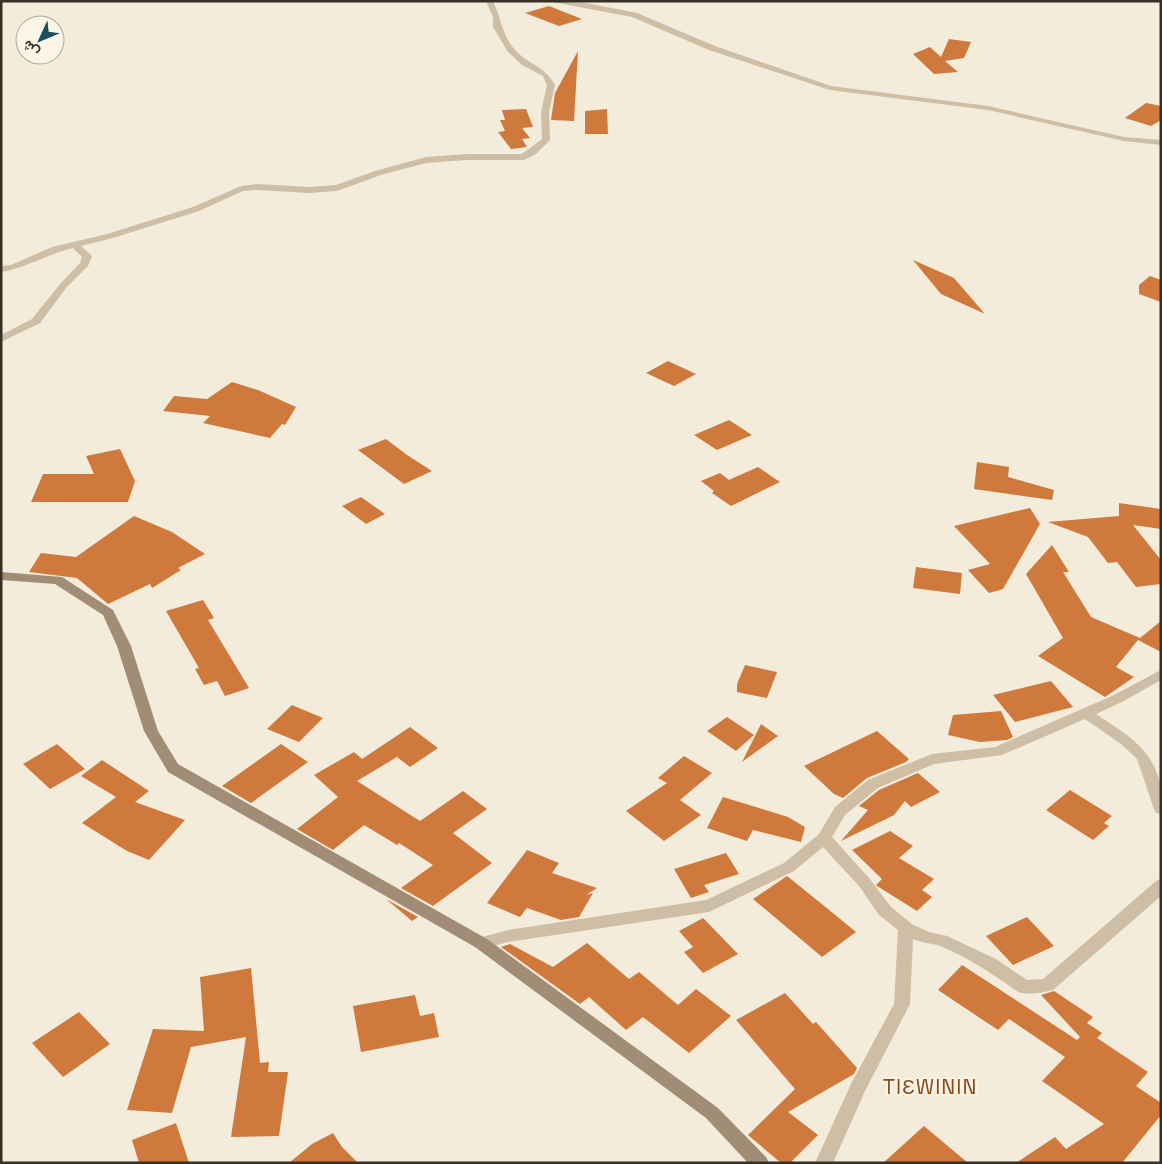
<svg xmlns="http://www.w3.org/2000/svg" width="1162" height="1164" viewBox="0 0 1162 1164" font-family="'Space Grotesk',Vazirmatn,sans-serif">
<rect width="100%" height="100%" fill="#f4ecdb"/>
<g fill="#cf793d">
<path d="M 549,6 L 582,19 L 559,26 L 525,13 Z"/>
<path d="M 949,39 L 971,42 L 964,58 L 945,61 L 958,72 L 934,74 L 913,54 L 930,47 L 941,57 Z"/>
<path d="M 578,51 L 574,121 L 551,120 L 555,93 Z"/>
<path d="M 1146,103 L 1161,106 L 1161,120 L 1151,126 L 1125,118 Z"/>
<path d="M 526,109 L 533,127 L 522,128 L 530,138 L 522,139 L 527,147 L 511,149 L 498,132 L 505,131 L 500,120 L 505,120 L 502,110 Z"/>
<path d="M 607,109 L 608,134 L 585,134 L 585,111 Z"/>
<path d="M 913,260 L 954,278 L 985,314 L 941,294 Z"/>
<path d="M 1150,276 L 1161,280 L 1161,302 L 1139,294 L 1139,285 Z"/>
<path d="M 668,361 L 696,374 L 674,386 L 646,373 Z"/>
<path d="M 232,382 L 258,390 L 296,407 L 285,425 L 282,424 L 270,438 L 203,423 L 210,416 L 163,411 L 174,396 L 207,399 Z"/>
<path d="M 729,420 L 752,435 L 717,450 L 694,435 Z"/>
<path d="M 386,439 L 407,455 L 432,471 L 404,484 L 358,450 Z"/>
<path d="M 120,449 L 135,481 L 128,502 L 31,502 L 43,474 L 94,474 L 86,456 Z"/>
<path d="M 977,462 L 1009,467 L 1008,477 L 1054,490 L 1052,500 L 974,489 Z"/>
<path d="M 758,467 L 780,482 L 731,506 L 712,493 L 714,491 L 701,481 L 720,473 L 729,480 L 731,479 Z"/>
<path d="M 361,497 L 385,514 L 366,524 L 342,506 Z"/>
<path d="M 1119,503 L 1161,509 L 1161,529 L 1133,525 L 1161,560 L 1161,584 L 1136,587 L 1117,562 L 1108,563 L 1088,537 L 1048,522 L 1119,516 Z"/>
<path d="M 1030,508 L 1040,524 L 1003,589 L 989,593 L 968,570 L 990,564 L 954,526 Z"/>
<path d="M 134,516 L 172,532 L 205,554 L 178,568 L 181,570 L 152,588 L 150,584 L 108,604 L 77,578 L 29,572 L 41,553 L 76,557 Z"/>
<path d="M 1052,545 L 1069,572 L 1063,572 L 1091,617 L 1140,638 L 1161,621 L 1161,652 L 1138,640 L 1116,667 L 1134,677 L 1105,697 L 1038,656 L 1063,638 L 1026,574 Z"/>
<path d="M 916,567 L 962,573 L 960,594 L 913,588 Z"/>
<path d="M 203,600 L 214,618 L 208,620 L 249,688 L 225,696 L 217,681 L 204,685 L 195,669 L 199,668 L 166,611 Z"/>
<path d="M 745,665 L 777,672 L 767,698 L 737,692 L 737,684 Z"/>
<path d="M 1051,681 L 1073,707 L 1015,722 L 993,695 Z"/>
<path d="M 292,705 L 323,718 L 299,742 L 267,729 Z"/>
<path d="M 1001,711 L 1013,737 L 1007,740 L 980,742 L 948,735 L 953,715 Z"/>
<path d="M 727,717 L 754,735 L 736,751 L 707,731 Z"/>
<path d="M 761,724 L 778,736 L 742,762 Z"/>
<path d="M 410,727 L 438,748 L 410,767 L 397,757 L 357,781 L 420,821 L 463,791 L 487,809 L 453,833 L 492,863 L 433,906 L 401,888 L 433,865 L 399,843 L 397,845 L 364,825 L 333,850 L 297,829 L 338,797 L 314,775 L 354,752 L 362,759 Z"/>
<path d="M 877,731 L 909,759 L 906,762 L 867,778 L 843,798 L 834,794 L 804,766 Z"/>
<path d="M 57,744 L 85,769 L 50,789 L 23,764 Z"/>
<path d="M 281,744 L 308,762 L 251,803 L 222,786 Z"/>
<path d="M 684,756 L 712,773 L 680,800 L 701,815 L 664,841 L 626,811 L 667,783 L 658,778 Z"/>
<path d="M 102,760 L 149,791 L 135,802 L 185,820 L 149,860 L 127,851 L 82,823 L 116,797 L 81,776 Z"/>
<path d="M 918,773 L 940,792 L 911,807 L 905,801 L 894,815 L 841,841 L 868,810 L 859,806 L 879,790 Z"/>
<path d="M 1070,790 L 1112,816 L 1104,823 L 1109,826 L 1093,840 L 1046,810 Z"/>
<path d="M 723,797 L 788,817 L 805,827 L 801,842 L 753,830 L 747,841 L 707,828 Z"/>
<path d="M 890,831 L 913,846 L 899,858 L 934,879 L 922,890 L 932,897 L 917,911 L 877,886 L 876,885 L 882,879 L 852,850 Z"/>
<path d="M 527,850 L 559,863 L 552,873 L 597,888 L 586,895 L 593,893 L 579,917 L 561,920 L 527,908 L 520,917 L 487,903 Z"/>
<path d="M 726,853 L 739,874 L 704,885 L 709,892 L 691,898 L 674,869 Z"/>
<path d="M 787,876 L 828,909 L 856,932 L 822,957 L 753,899 Z"/>
<path d="M 386,899 L 418,917 L 412,921 Z"/>
<path d="M 1027,917 L 1054,946 L 1013,965 L 986,936 Z"/>
<path d="M 703,918 L 738,954 L 703,973 L 684,952 L 693,947 L 679,931 Z"/>
<path d="M 587,943 L 629,979 L 639,972 L 678,1005 L 696,989 L 731,1016 L 689,1053 L 643,1017 L 626,1030 L 589,997 L 580,1004 L 501,947 L 510,944 L 553,967 Z"/>
<path d="M 962,965 L 1077,1040 L 1080,1037 L 1041,995 L 1054,991 L 1093,1017 L 1087,1023 L 1102,1033 L 1097,1038 L 1148,1072 L 1136,1086 L 1161,1103 L 1161,1115 L 1122,1163 L 1016,1163 L 1055,1137 L 1066,1149 L 1104,1124 L 1042,1081 L 1065,1057 L 1009,1019 L 998,1030 L 938,990 Z"/>
<path d="M 251,968 L 260,1063 L 269,1062 L 268,1072 L 288,1072 L 279,1136 L 231,1137 L 246,1037 L 191,1047 L 172,1113 L 127,1110 L 153,1029 L 204,1031 L 200,977 Z"/>
<path d="M 785,993 L 813,1024 L 816,1022 L 857,1068 L 854,1074 L 788,1112 L 818,1135 L 790,1163 L 781,1163 L 748,1135 L 795,1089 L 736,1020 Z"/>
<path d="M 415,995 L 420,1016 L 434,1013 L 439,1037 L 361,1052 L 353,1006 Z"/>
<path d="M 79,1012 L 110,1044 L 63,1077 L 32,1043 Z"/>
<path d="M 176,1123 L 189,1163 L 139,1163 L 132,1140 Z"/>
<path d="M 924,1126 L 968,1163 L 883,1163 Z"/>
<path d="M 333,1133 L 342,1147 L 358,1163 L 289,1163 L 312,1144 Z"/>
</g>
<g fill="none" stroke-linecap="round" stroke-linejoin="round">
<g fill="#cdbea5" fill-rule="evenodd">
<path d="M 486,1 L 493,1 C 501,18 502,35 515,50 C 529,65 545,66 555,85 L 549,112 L 550,140 L 536,154 L 524,160 L 467,160 L 426,163 L 381,175 L 337,191 L 309,193 L 257,190 L 243,191 L 199,211 L 113,238 L 81,246 L 92,256 L 88,266 L 66,288 L 40,323 L 1,342 L 1,335 L 32,319 L 60,284 L 80,263 L 82,257 L 73,248 C 48,254 26,268 1,272 L 1,266 L 11,265 L 52,247 L 107,234 L 193,207 L 241,186 L 257,184 L 309,187 L 336,185 L 375,171 L 426,157 L 467,154 L 522,154 L 542,139 L 541,112 L 547,85 L 543,76 L 522,65 L 508,52 L 493,27 L 493,17 Z"/>
<path d="M 547,1 L 586,3 L 637,13 L 715,46 L 831,86 L 988,106 L 1124,137 L 1161,140 L 1161,145 L 1124,141 L 988,110 L 830,90 L 709,50 L 632,17 Z"/>
<path d="M 1161,670 L 1161,680 L 1122,702 L 1096,714 C 1127,735 1153,748 1161,787 C 1162,795 1161,806 1161,814 L 1156,813 L 1154,809 L 1137,759 L 1121,744 L 1085,719 L 1002,755 L 934,764 L 878,788 L 845,815 L 832,837 L 869,878 L 891,907 L 912,924 L 929,932 L 947,936 L 996,959 L 1027,980 L 1043,979 L 1156,881 L 1161,879 L 1161,896 L 1053,990 C 1043,993 1028,995 1018,992 C 994,975 968,957 940,946 C 931,943 922,943 913,939 L 910,1004 L 865,1091 L 833,1163 L 815,1163 L 851,1084 L 894,1004 L 898,930 L 879,915 L 859,886 L 823,847 L 794,871 L 709,912 L 508,942 L 481,949 L 475,947 L 473,943 L 475,939 L 508,930 L 706,900 L 784,863 L 819,834 L 835,807 L 868,780 L 932,754 L 995,747 L 1112,696 Z"/>
</g>
<path fill="#a18d76" fill-rule="evenodd" d="M 1,572 L 62,577 L 113,610 L 131,646 L 158,731 L 178,764 L 487,939 L 718,1108 L 766,1157 L 769,1163 L 748,1163 L 706,1118 L 475,947 L 168,772 L 144,731 L 117,646 L 103,615 L 55,584 L 1,580 Z"/>
</g>
<g text-anchor="middle" stroke-width="4" stroke-linejoin="round" paint-order="stroke">
<g font-size="21" letter-spacing="1" fill="#8e491a" stroke="#fbf5e7">
<text x="930" y="1094">TIƐWININ</text>
</g>
</g>
<rect width="1162" height="1164" fill="none" stroke="#382f27" stroke-width="5"/>
<g transform="translate(40 40) rotate(226)"><circle r="24" fill="#fbf5e7" stroke="#ada69a"/>
<path d="M0-4L9 19L0 12L-9 19Z" fill="#194d5d"/>
<text y="-8" font-size="14" font-weight="bold" text-anchor="middle" fill="#382f27">ش</text>
</g>
</svg>
